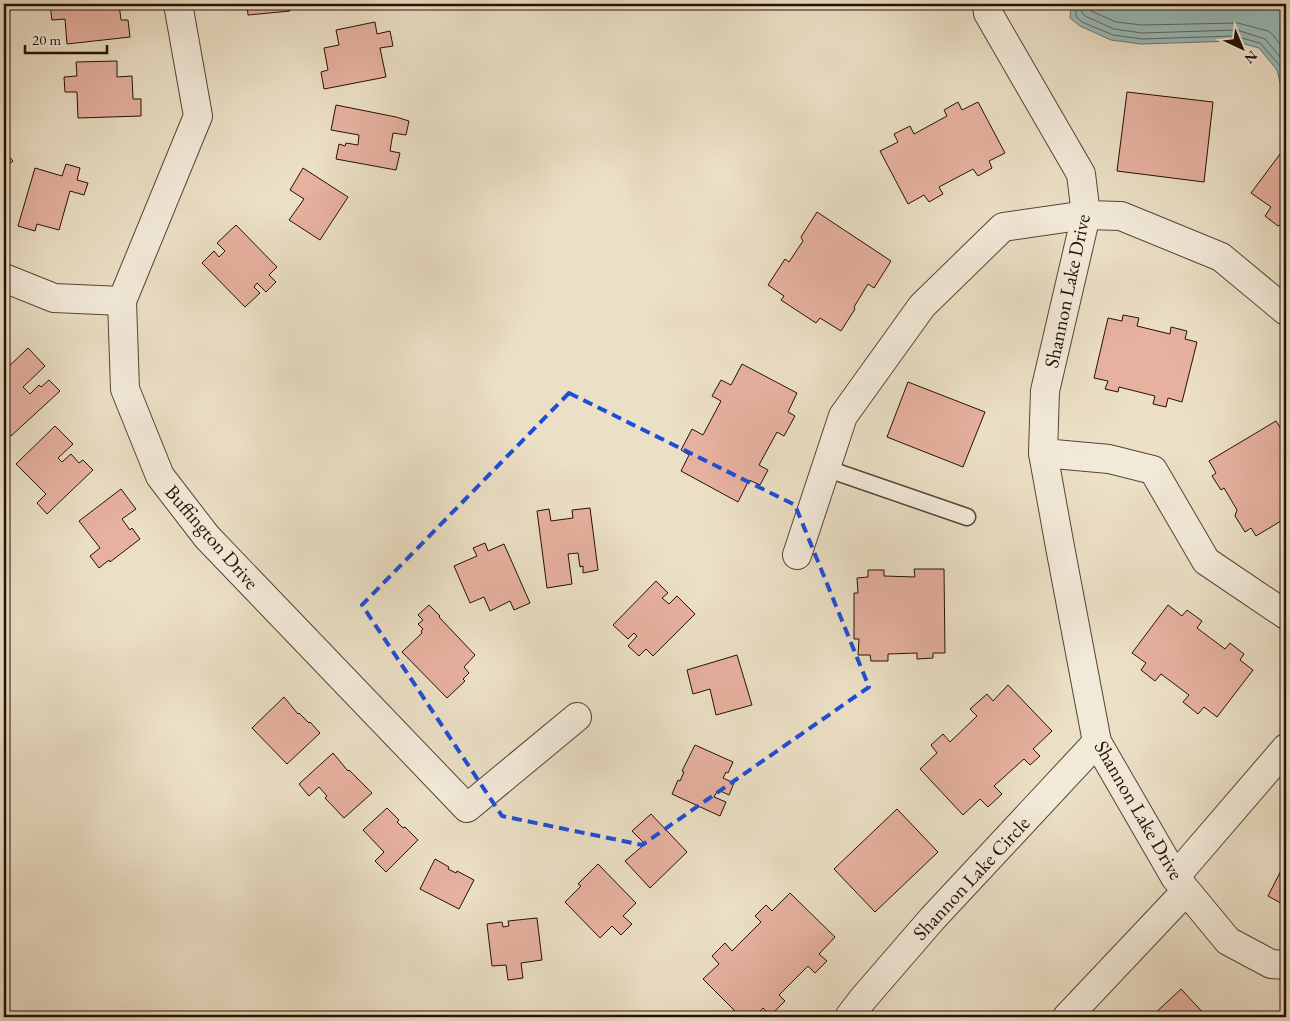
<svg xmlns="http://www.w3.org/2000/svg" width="1290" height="1021" viewBox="0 0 1290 1021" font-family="'EB Garamond',serif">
<rect width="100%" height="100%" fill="#ebdfc5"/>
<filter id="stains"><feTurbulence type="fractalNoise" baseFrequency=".004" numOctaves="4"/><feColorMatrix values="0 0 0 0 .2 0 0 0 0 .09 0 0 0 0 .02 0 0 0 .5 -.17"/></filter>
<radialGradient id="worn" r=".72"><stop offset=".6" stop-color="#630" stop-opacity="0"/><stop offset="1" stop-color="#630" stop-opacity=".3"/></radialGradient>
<path fill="#9bb" stroke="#6b7771" d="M 1072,4 L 1286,4 L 1286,100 L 1283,94 L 1277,70 L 1259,48 L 1234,41 L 1141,44 L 1111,40 L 1080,26 L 1070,18 L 1071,6 Z"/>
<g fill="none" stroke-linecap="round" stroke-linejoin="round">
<g stroke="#60665f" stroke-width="1">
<path d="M 1076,4 L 1076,16 L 1082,22 L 1113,35 L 1142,39 L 1234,36 L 1260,43 L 1281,67 L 1286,88"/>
<path d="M 1082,4 L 1082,13 L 1085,16 L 1114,29 L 1142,33 L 1237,30 L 1265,39 L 1286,64"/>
<path d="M 1090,4 L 1091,11 L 1116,22 L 1142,25 L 1238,23 L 1268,31 L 1273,35 L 1286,52"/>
</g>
</g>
<g fill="#e6b19f" stroke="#261003">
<path d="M 63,4 L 119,4 L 121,20 L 128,20 L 130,37 L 67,44 L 65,19 L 52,20 L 50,5 Z"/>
<path d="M 247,4 L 289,4 L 290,11 L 248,15 Z"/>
<path d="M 375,22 L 377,34 L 390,31 L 393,46 L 380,48 L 386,77 L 324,89 L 321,72 L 328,70 L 324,48 L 339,45 L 336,30 Z"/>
<path d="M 117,61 L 117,77 L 132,76 L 133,99 L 141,99 L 141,116 L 78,118 L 77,92 L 65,92 L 64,77 L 77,76 L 76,62 Z"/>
<path d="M 1127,92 L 1213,102 L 1204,182 L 1117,171 Z"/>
<path d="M 958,102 L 962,110 L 978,102 L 1005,153 L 989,161 L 992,168 L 978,176 L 973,169 L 939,187 L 943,194 L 929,202 L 924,195 L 908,204 L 880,151 L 898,142 L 894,134 L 910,126 L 914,134 L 947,116 L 944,110 Z"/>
<path d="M 336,105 L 396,117 L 409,121 L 406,135 L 393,133 L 390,151 L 400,153 L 396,170 L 336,159 L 339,144 L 345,146 L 346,143 L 358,145 L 359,135 L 331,130 Z"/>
<path d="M 1286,146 L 1286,221 L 1278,226 L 1265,216 L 1271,207 L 1251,193 Z"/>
<path d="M 4,151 L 13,161 L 4,169 Z"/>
<path d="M 66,164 L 80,168 L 77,180 L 88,183 L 84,195 L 70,191 L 59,230 L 37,224 L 35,231 L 18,226 L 35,168 L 62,176 Z"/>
<path d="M 303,168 L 348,197 L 320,240 L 289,220 L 304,199 L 290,190 Z"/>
<path d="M 817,212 L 891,261 L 874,288 L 868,284 L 854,307 L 855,309 L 841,331 L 820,318 L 816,323 L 781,300 L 784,296 L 768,285 L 785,259 L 789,262 L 803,241 L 801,237 Z"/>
<path d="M 236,225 L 277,267 L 269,275 L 276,282 L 266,292 L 257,283 L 254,287 L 260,293 L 245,307 L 202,263 L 214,251 L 219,257 L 225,251 L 217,243 Z"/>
<path d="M 1123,315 L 1139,318 L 1137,326 L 1170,334 L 1171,327 L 1187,331 L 1185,339 L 1197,342 L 1182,402 L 1168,398 L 1166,407 L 1153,404 L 1155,396 L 1119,387 L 1118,392 L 1105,389 L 1108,381 L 1094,378 L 1108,318 L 1122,321 Z"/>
<path d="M 28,348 L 45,366 L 23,387 L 30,394 L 39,385 L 41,387 L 49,380 L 60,391 L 11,436 L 4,429 L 4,419 L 6,417 L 4,414 L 4,371 Z"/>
<path d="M 742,364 L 797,393 L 788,412 L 795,416 L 784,436 L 777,432 L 759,465 L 768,470 L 760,485 L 749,480 L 738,502 L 681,471 L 689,455 L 681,450 L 692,429 L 703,435 L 721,401 L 712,396 L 721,380 L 731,385 Z"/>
<path d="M 908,382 L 985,412 L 963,467 L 887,437 Z"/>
<path d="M 1276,421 L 1283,432 L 1286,430 L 1286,518 L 1256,536 L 1251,528 L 1245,532 L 1235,516 L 1237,510 L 1224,488 L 1221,490 L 1212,476 L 1216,473 L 1209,461 Z"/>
<path d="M 55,426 L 73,444 L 58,458 L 62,462 L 71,454 L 79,463 L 83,460 L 93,470 L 47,514 L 37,503 L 46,494 L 16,464 Z"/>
<path d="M 121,489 L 136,509 L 122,519 L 130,530 L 132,528 L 140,539 L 110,562 L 109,560 L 99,568 L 90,556 L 100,548 L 79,521 Z"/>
<path d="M 590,508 L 598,570 L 583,573 L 583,566 L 580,567 L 578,553 L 568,554 L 572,584 L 547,588 L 537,511 L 549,509 L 551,521 L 573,518 L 572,510 Z"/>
<path d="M 485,543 L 488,551 L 504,544 L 530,603 L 514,610 L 510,601 L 490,611 L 484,597 L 470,603 L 454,566 L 477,556 L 473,548 Z"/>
<path d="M 914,569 L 944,569 L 945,653 L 933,653 L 933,658 L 917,659 L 917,653 L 888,654 L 888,661 L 871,661 L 870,655 L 858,655 L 859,639 L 854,639 L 854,593 L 858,593 L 857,578 L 868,577 L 868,570 L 884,570 L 884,576 L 915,577 Z"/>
<path d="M 656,581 L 668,593 L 662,598 L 669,604 L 677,596 L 695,614 L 653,656 L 646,649 L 639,656 L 628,646 L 637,636 L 634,633 L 628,639 L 613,625 Z"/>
<path d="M 429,605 L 440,616 L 439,617 L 475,655 L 464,667 L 469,673 L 463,679 L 465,681 L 447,698 L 402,652 L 422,633 L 421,631 L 423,629 L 418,624 L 423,620 L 418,615 Z"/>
<path d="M 1168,605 L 1182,616 L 1187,610 L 1202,621 L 1197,628 L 1225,649 L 1230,643 L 1244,654 L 1240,660 L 1253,670 L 1217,717 L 1204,707 L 1198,714 L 1183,702 L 1189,695 L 1161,674 L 1155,681 L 1141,670 L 1146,663 L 1132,653 Z"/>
<path d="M 737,655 L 752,705 L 716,715 L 710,689 L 693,694 L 687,670 Z"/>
<path d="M 1008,685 L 1052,731 L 1033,749 L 1040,756 L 1030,765 L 1024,759 L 994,786 L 1002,794 L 988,807 L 980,799 L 963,815 L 920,769 L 937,753 L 931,745 L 943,734 L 950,742 L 977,716 L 970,709 L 987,694 L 993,701 Z"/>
<path d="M 284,697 L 298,714 L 299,713 L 309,723 L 310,722 L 320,733 L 287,764 L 252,728 Z"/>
<path d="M 695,745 L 733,762 L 728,773 L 726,772 L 723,778 L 734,783 L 729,795 L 718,790 L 714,797 L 726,802 L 720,816 L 672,794 L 678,780 L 680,781 L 684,772 L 682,771 Z"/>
<path d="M 333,753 L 348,771 L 349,770 L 372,793 L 344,818 L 325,798 L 327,796 L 319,787 L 309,796 L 299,784 Z"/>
<path d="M 387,808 L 399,820 L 397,822 L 403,828 L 405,827 L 418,840 L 386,872 L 375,861 L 384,852 L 363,830 Z"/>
<path d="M 897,809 L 938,852 L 875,912 L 834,869 Z"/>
<path d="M 651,814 L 687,852 L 650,888 L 625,861 L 645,844 L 632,831 Z"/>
<path d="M 435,859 L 449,867 L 448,869 L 456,873 L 457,871 L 474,880 L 459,909 L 420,889 Z"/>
<path d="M 1286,861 L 1286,906 L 1268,896 Z"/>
<path d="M 598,864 L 636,903 L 623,916 L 632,924 L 621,935 L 612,926 L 600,938 L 565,902 L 581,886 L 578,884 Z"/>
<path d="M 790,893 L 835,937 L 819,954 L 827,961 L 815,973 L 808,966 L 779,995 L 785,1001 L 770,1016 L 763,1008 L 755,1017 L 741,1017 L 703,979 L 719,964 L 712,956 L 725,943 L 732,951 L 761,922 L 755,916 L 766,905 L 772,911 Z"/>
<path d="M 537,918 L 542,960 L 521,963 L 523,978 L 508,980 L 506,965 L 492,966 L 487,924 L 502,922 L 503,927 L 509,926 L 508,921 Z"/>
<path d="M 1181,989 L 1207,1017 L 1151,1017 Z"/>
</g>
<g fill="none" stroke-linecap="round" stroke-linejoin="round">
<defs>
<path id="lane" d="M 825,468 L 967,517"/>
<g id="street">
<path d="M 178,4 L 198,116 L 122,301 L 125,389 L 160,476 L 207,537 L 467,808 L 577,717"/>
<path d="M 987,4 L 988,13 L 1081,174 L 1086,215 L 1045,391 L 1043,453 L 1109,459 L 1153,470 L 1206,561 L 1286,615"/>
<path d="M 4,278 L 54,298 L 122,301"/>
<path d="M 1043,453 L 1060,547 L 1097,742 L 1175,877 L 1228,941 L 1271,964 L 1286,965"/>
<path d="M 797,555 L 843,416 L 922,306 L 1003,227 L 1086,215 L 1121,216 L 1221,257 L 1286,311"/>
<path d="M 1175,877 L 1286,748"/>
<path d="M 849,1017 L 862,1000 L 932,919 L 1097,742"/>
<path d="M 1067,1017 L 1186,891"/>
</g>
</defs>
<use href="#lane" stroke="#574434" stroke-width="19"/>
<use href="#street" stroke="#574434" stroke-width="30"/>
<use href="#lane" stroke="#f2ead9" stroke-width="16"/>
<use href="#street" stroke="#f2ead9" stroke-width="28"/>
</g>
<path fill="none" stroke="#1d4ed8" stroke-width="4" stroke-dasharray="10 6" stroke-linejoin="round" d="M 569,393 L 795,505 L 869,687 L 642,845 L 502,816 L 362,605 Z"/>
<g text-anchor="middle" stroke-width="4" stroke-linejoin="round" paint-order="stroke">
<g font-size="20" fill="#261003" stroke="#f2ead9">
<text transform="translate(1067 291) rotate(-78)" y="7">Shannon Lake Drive</text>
<text transform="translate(212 537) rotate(49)" y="7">Buffington Drive</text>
<text transform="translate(1139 810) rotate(60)" y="7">Shannon Lake Drive</text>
<text transform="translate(971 878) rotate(-47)" y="7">Shannon Lake Circle</text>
</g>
</g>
<rect width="1290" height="1021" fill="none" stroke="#ebdfc5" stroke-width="20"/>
<rect x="5" y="5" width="1280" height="1011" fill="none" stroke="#261003" stroke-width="2.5"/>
<rect x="10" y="10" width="1270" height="1001" fill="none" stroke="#261003"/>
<g transform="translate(1242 48) rotate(136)" stroke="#f2ead9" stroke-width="4" paint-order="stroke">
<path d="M0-4L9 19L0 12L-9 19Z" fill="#261003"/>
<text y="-8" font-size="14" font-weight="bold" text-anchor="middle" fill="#261003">N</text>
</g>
<path d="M25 45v8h82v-8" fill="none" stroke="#261003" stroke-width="2.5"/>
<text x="32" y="45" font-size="15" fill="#261003" stroke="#f2ead9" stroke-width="4" paint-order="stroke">20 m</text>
<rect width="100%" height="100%" filter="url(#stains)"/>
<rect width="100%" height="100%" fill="url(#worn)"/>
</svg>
